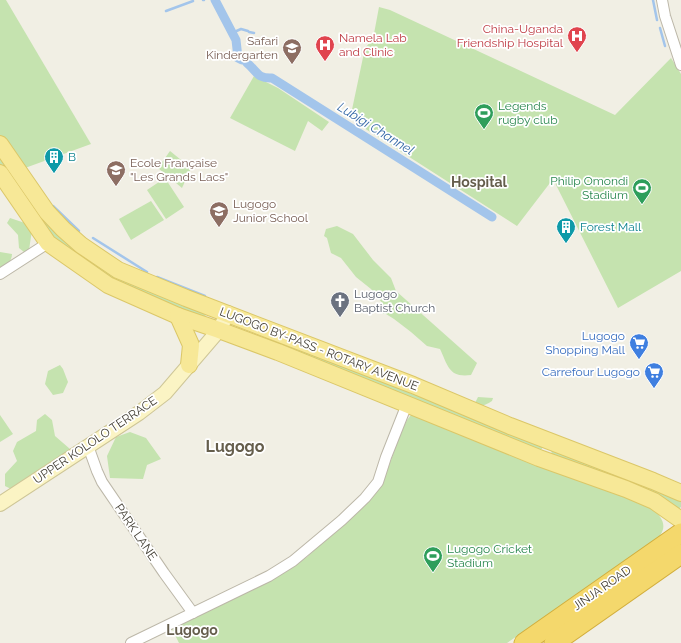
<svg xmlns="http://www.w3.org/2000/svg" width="681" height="643" viewBox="0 0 681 643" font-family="Raleway,sans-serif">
<rect width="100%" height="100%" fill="#f1efe4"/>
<g fill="#c5e3af">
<path d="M 0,0 L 6,0 L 91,144 L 25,168 L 0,135 Z"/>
<path d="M 379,7 L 390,10 L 615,115 L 671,58 L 681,74 L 681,271 L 618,308 L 553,179 L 517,226 L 350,119 L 365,48 L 373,39 Z"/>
<path d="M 254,76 L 278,88 L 329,122 L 322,131 L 308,121 L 295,151 L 230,118 Z"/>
<path d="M 170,151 L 191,168 L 182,188 L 158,168 Z"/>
<path d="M 0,155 L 41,214 L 204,314 L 206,316 L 206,318 L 203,320 L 103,275 L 60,247 L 0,169 Z"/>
<path d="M 165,178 L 184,207 L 166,219 L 147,190 Z"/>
<path d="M 151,201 L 164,220 L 131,240 L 119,219 Z"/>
<path d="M 10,218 L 28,224 L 32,230 L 29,250 L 24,252 L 19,248 L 18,235 L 7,223 Z"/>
<path d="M 337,226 L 353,234 L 373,260 L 391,278 L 396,291 L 477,363 L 471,375 C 449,378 448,366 440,349 L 427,346 L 411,332 L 394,319 L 386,314 L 383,314 L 383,304 L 371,289 L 356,277 L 341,258 L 331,253 L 327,238 L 324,236 L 326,229 Z"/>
<path d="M 0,252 L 12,254 C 12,261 6,267 0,271 Z"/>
<path d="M 236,323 L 434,399 L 492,427 L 542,447 L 542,449 L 539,452 L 275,343 L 260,335 L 237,327 Z"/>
<path d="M 60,365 L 63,369 L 68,382 L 63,393 L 53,395 L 45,384 L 48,371 Z"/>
<path d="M 478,397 L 493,398 L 492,401 C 486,405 481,407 474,405 Z"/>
<path d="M 418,413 L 651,507 C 667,521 668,531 651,544 L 507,643 L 179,643 L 172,629 L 278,575 L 307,557 L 368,500 L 383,482 L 402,430 L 407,420 L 411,415 Z"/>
<path d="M 45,414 L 52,420 L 55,436 L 70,449 L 65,467 L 13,490 L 5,486 L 5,474 L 17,461 L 13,451 L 17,442 L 36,431 L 37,420 Z"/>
<path d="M 0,415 L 13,434 L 0,442 Z"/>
<path d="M 130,432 L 146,438 L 161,459 L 147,465 L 143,479 L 110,478 L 107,456 L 116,437 Z"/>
<path d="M 550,447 L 673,496 L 681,502 L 681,507 L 677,510 L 550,456 L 552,454 Z"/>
</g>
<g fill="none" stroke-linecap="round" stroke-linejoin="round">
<g stroke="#a3c5eb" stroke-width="2.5">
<path d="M 203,0 L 204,0"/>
<path d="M 653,0 L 657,20"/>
<path d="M 166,11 L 193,1"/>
<path d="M 660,28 L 665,46"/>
<path d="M 249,32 L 254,33"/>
<path d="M 232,33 L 241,29 L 248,31"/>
<path d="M 53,206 L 79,231"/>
<path d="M 93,238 L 147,272"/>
<path d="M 157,277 L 205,296"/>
</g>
<g stroke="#a3c5eb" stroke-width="9">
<path d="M 215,0 L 236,40 L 238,58 L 242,60"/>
<path d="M 247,63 C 257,71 257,79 272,78 L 492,217"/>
</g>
<defs>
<g id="street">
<path d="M 662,0 L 665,16 L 681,65"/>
<path d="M 0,274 L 48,243"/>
<path d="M 88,446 L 97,471 L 102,482 L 164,573 L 193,613"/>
<path d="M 131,643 L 269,576 L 293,561 L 342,520 L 365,498 L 378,482 L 386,457 L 407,404"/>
</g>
<path id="secondary" d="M 0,504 L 139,413 L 165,393 L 219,330 L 228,313"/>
<g id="primary">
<path d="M 0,144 L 47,212 L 63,229 L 81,245 L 118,270 L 186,298 L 413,385 L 510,426 L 653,481 L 681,493"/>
<path d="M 0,173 L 48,243 L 108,285 L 178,316 L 219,330 L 278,352 L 539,458 L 626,489 L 654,501 L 681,520"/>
<path d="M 178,316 L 191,345 L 189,365"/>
</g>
<g id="highway">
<path d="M 524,643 L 681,533"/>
<path d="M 554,643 L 681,554"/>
</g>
</defs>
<use href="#street" stroke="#bcb7a8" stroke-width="12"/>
<use href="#secondary" stroke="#cec697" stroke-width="16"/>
<use href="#primary" stroke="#dbc768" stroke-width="18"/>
<use href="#highway" stroke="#d2ae3d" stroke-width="21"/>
<use href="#street" stroke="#fff" stroke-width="10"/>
<use href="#secondary" stroke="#fbf4c4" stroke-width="14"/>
<use href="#primary" stroke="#f7e897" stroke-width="16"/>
<use href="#highway" stroke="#f4d86c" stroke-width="19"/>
</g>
<defs>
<symbol id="hospital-pin" viewBox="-11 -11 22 30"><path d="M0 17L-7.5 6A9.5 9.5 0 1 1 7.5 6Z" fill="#e0444e" stroke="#fff"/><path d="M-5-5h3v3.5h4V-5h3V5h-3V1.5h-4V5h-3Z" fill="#fff"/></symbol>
<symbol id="school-pin" viewBox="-11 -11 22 30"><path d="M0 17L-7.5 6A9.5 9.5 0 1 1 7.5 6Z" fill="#8d6e63" stroke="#fff"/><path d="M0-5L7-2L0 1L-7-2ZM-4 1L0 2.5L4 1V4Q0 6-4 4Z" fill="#fff"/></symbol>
<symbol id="stadium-pin" viewBox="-11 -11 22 30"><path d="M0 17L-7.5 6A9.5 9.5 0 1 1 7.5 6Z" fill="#2e9e5b" stroke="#fff"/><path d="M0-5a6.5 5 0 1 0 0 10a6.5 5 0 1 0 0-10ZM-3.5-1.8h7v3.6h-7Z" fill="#fff"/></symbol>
<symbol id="building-pin" viewBox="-11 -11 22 30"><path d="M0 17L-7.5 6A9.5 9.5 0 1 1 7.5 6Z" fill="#0f9aa8" stroke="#fff"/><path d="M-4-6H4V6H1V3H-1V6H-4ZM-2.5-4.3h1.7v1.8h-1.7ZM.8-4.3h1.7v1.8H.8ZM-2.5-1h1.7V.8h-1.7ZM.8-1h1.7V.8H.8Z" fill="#fff"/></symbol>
<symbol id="church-pin" viewBox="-11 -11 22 30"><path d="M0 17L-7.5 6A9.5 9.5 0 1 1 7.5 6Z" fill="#6b7280" stroke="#fff"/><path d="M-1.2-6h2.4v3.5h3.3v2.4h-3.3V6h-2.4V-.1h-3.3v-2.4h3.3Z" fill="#fff"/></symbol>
<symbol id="supermarket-pin" viewBox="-11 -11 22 30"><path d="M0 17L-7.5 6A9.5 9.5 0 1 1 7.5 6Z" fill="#3f7fe0" stroke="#fff"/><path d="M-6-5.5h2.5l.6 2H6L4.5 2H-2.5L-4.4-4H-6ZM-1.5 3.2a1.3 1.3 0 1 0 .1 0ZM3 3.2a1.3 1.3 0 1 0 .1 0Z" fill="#fff"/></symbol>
</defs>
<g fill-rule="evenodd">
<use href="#hospital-pin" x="566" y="25" width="22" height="30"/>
<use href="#hospital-pin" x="314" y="34" width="22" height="30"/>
<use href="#school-pin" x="281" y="37" width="22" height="30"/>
<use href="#stadium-pin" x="473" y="102" width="22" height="30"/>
<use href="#building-pin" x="43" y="146" width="22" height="30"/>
<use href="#school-pin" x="105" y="159" width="22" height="30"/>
<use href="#stadium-pin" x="631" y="177" width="22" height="30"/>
<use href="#school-pin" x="208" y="200" width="22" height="30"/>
<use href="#building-pin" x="555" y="216" width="22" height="30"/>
<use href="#church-pin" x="329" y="290" width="22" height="30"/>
<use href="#supermarket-pin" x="628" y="332" width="22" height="30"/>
<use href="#supermarket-pin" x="643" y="361" width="22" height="30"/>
<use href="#stadium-pin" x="422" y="545" width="22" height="30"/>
</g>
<g text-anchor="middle" stroke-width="3.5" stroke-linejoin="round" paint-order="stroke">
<g font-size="12" fill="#be3a42" stroke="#fff" text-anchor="end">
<text x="563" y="33">China-Uganda<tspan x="563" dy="14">Friendship Hospital</tspan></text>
<text x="339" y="42" text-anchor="start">Namela Lab<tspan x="339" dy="14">and Clinic</tspan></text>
</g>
<g font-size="12" fill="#785e54" stroke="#fff" text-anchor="start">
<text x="278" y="45" text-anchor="end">Safari<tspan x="278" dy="14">Kindergarten</tspan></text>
<text x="130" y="167">Ecole Française<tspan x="130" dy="14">"Les Grands Lacs"</tspan></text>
<text x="233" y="208">Lugogo<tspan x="233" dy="14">Junior School</tspan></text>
</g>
<g font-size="12" fill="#27864d" stroke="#fff" text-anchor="start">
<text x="498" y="110">Legends<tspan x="498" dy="14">rugby club</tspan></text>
<text x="628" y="185" text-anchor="end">Philip Omondi<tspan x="628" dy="14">Stadium</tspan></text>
<text x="447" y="553">Lugogo Cricket<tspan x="447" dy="14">Stadium</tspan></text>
</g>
<g font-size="12" fill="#0d838f" stroke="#fff" text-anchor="start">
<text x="68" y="161">B</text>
<text x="580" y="231">Forest Mall</text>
</g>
<g font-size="12" fill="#5b616d" stroke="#fff" text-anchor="start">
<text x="354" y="298">Lugogo<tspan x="354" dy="14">Baptist Church</tspan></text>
</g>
<g font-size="12" fill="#366cbe" stroke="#fff" text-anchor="end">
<text x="625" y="340">Lugogo<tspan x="625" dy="14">Shopping Mall</tspan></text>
<text x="640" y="376">Carrefour Lugogo</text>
</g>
<g font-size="12" fill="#433f35" stroke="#fff">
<text transform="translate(319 349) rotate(21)" y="4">LUGOGO BY-PASS - ROTARY AVENUE</text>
<text transform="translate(95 440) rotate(-34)" y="4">UPPER KOLOLO TERRACE</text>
<text transform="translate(136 532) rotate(56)" y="4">PARK LANE</text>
<text transform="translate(602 588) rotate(-35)" y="4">JINJA ROAD</text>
</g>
<g font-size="13" font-style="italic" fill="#3569a7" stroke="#fff">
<text transform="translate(376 128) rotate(32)" y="5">Lubigi Channel</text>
</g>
<g font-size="14" font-weight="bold" fill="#655e4c" stroke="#fff">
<text x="479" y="187">Hospital</text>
<text x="192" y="635">Lugogo</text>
</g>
<g font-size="16" font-weight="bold" fill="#655e4c" stroke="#fff">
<text x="235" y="452">Lugogo</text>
</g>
</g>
</svg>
